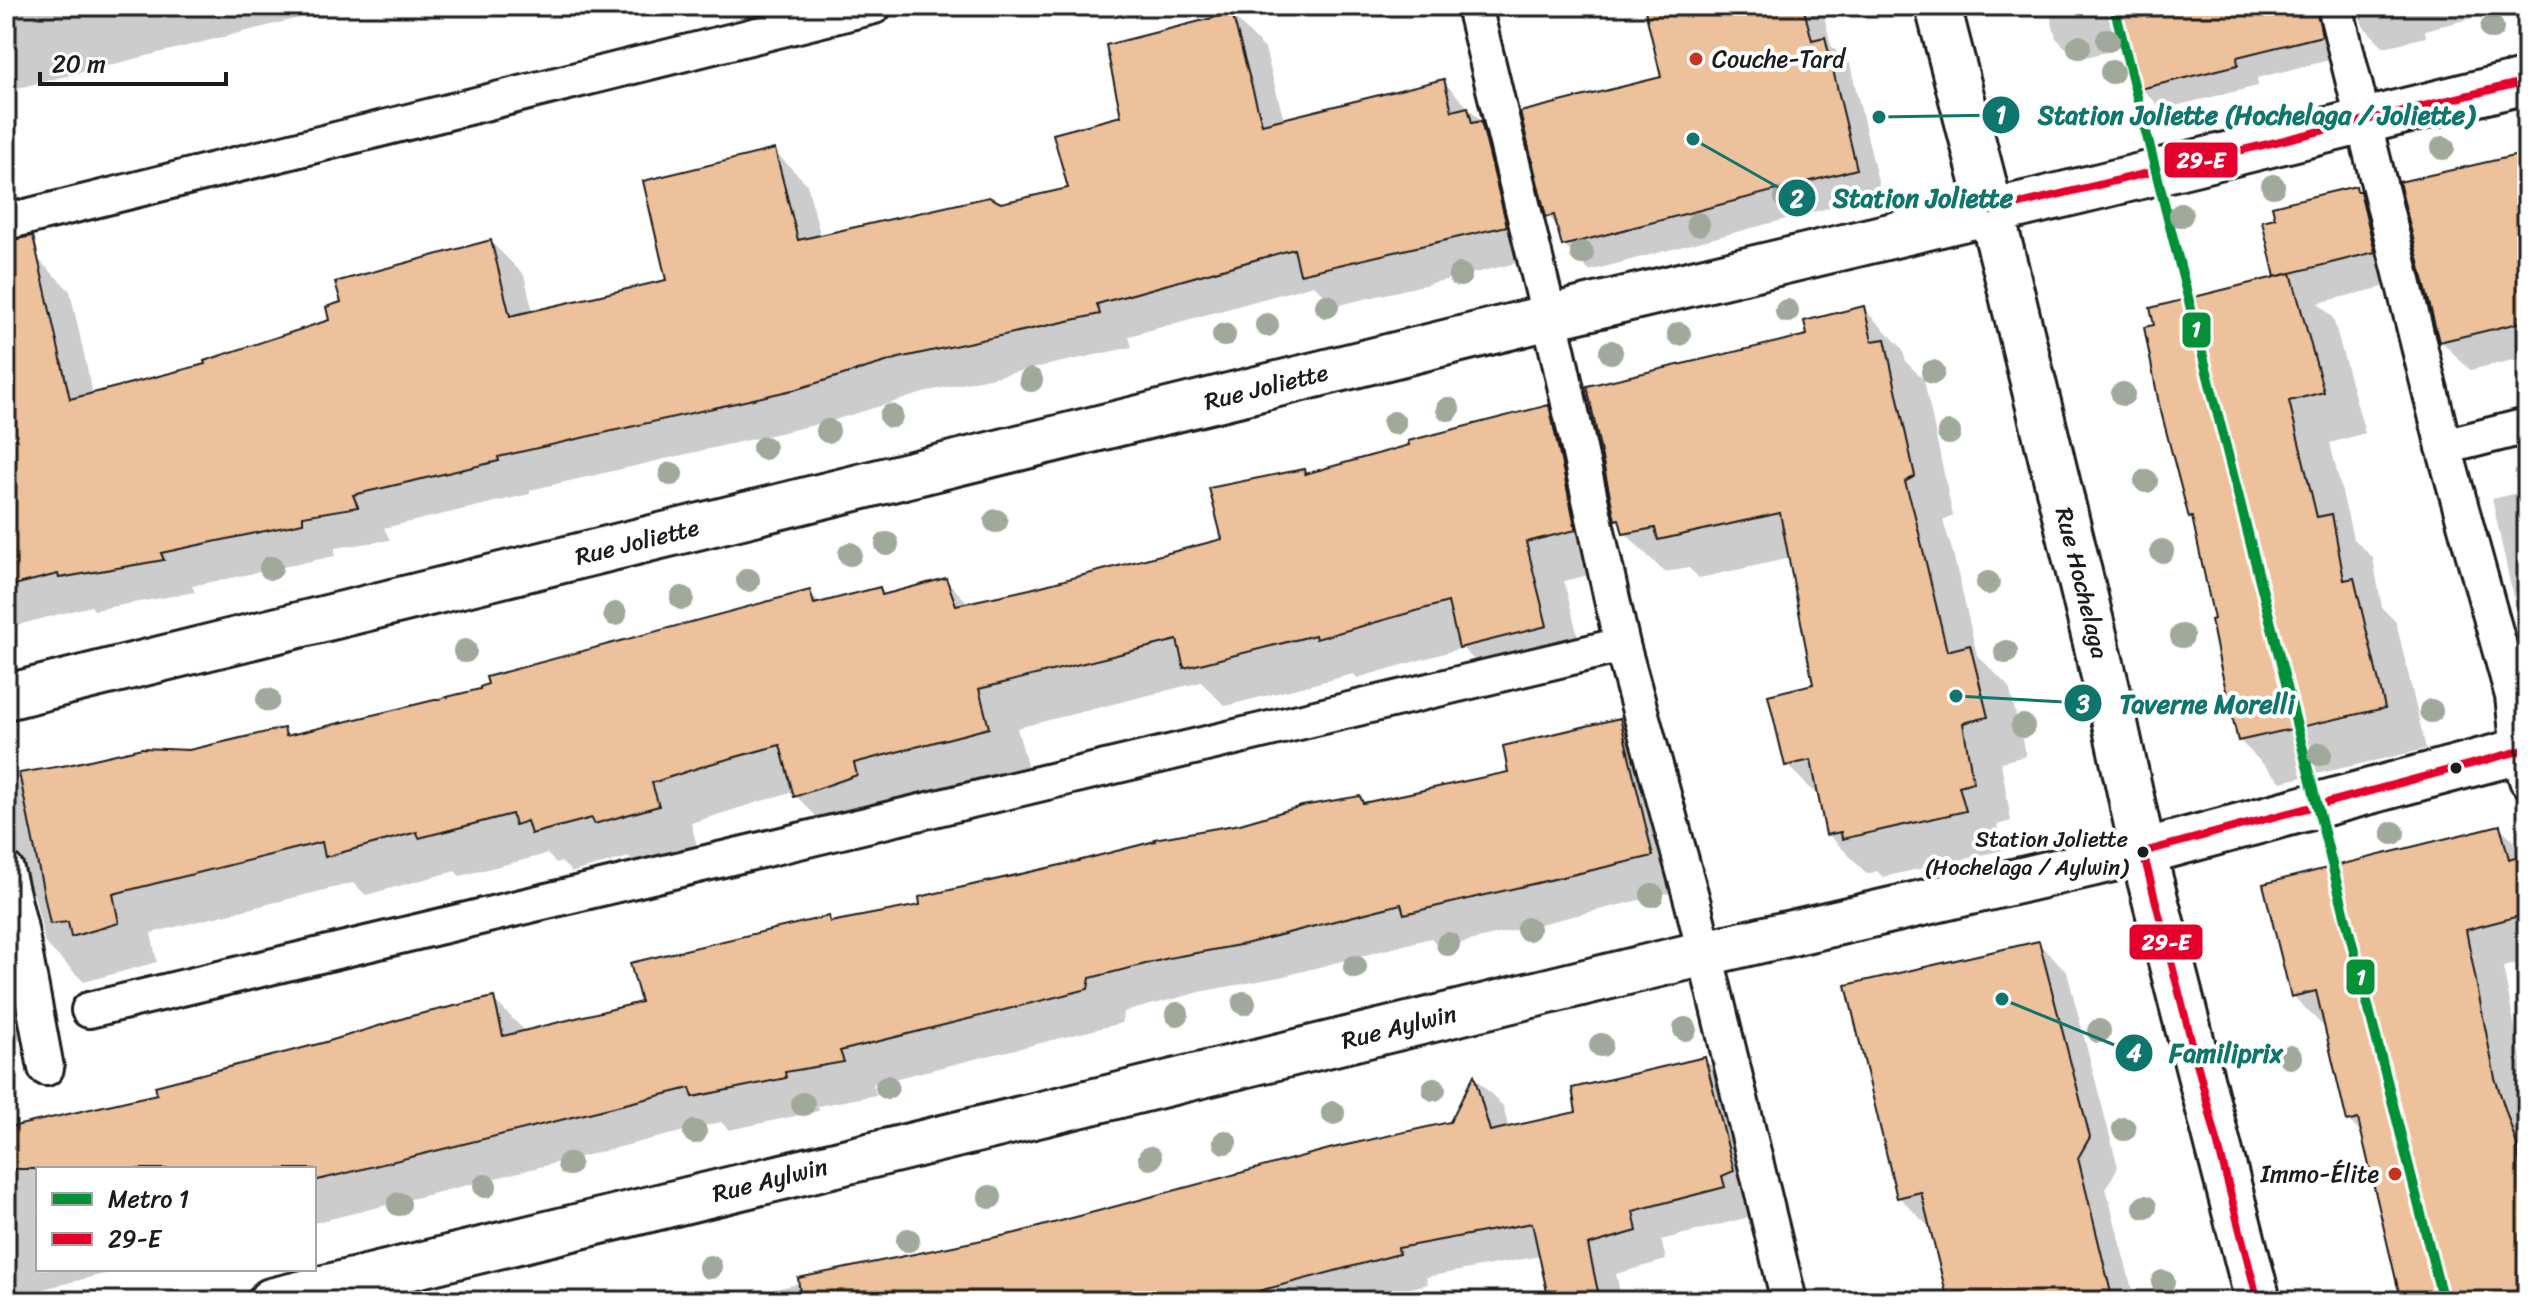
<svg xmlns="http://www.w3.org/2000/svg" width="2533" height="1307" viewBox="0 0 2533 1307" font-family="Sriracha,sans-serif">
<rect width="100%" height="100%" fill="#fff"/>
<filter id="ink" filterUnits="userSpaceOnUse"><feTurbulence type="fractalNoise" baseFrequency=".0125" numOctaves="2"/><feDisplacementMap in="SourceGraphic" scale="16" xChannelSelector="R" yChannelSelector="G"/><feConvolveMatrix kernelMatrix="1 2 1 2 8 2 1 2 1" color-interpolation-filters="sRGB"/></filter>
<g filter="url(#ink)">
<g fill="#0003">
<path d="M 6,6 L 347,6 L 6,91 Z"/>
<path d="M 1646,6 L 1822,6 L 1831,46 L 1850,64 L 1881,194 L 1589,271 L 1564,245 L 1560,228 L 1548,216 L 1663,79 Z"/>
<path d="M 2048,6 L 2522,6 L 2425,30 L 2426,37 L 2384,47 L 2363,26 L 2357,7 L 2351,7 L 2342,57 L 2257,78 L 2258,86 L 2162,109 L 2141,88 L 2132,46 L 2077,59 L 2056,38 Z"/>
<path d="M 1232,15 L 1265,49 L 1284,120 L 1443,81 L 1514,156 L 1538,258 L 1335,306 L 1314,285 L 1129,336 L 1132,347 L 933,390 L 831,421 L 530,490 L 530,494 L 384,528 L 390,540 L 335,548 L 335,556 L 192,586 L 195,592 L 94,610 L 91,606 L 6,628 L 6,265 L 37,258 L 70,291 L 93,395 L 208,365 L 331,322 L 491,242 L 524,275 L 533,312 L 668,281 L 774,151 L 807,184 L 821,237 L 1001,205 L 1070,190 L 1123,118 Z"/>
<path d="M 2527,155 L 2527,357 L 2470,370 L 2440,340 Z"/>
<path d="M 2355,188 L 2389,223 L 2404,282 L 2318,303 L 2333,318 L 2365,433 L 2330,443 L 2353,538 L 2373,558 L 2382,608 L 2396,622 L 2426,749 L 2281,782 L 2239,740 L 2195,521 L 2191,517 L 2279,278 Z"/>
<path d="M 1863,308 L 1902,348 L 1906,362 L 1924,380 L 1953,516 L 1943,521 L 1953,553 L 1977,655 L 2009,687 L 2026,756 L 2001,762 L 2011,821 L 1997,825 L 2004,850 L 1883,877 L 1877,871 L 1867,874 L 1828,834 L 1821,799 L 1787,765 L 1816,686 L 1791,558 L 1699,578 L 1689,568 L 1664,572 L 1625,533 L 1623,525 L 1617,519 L 1809,336 Z"/>
<path d="M 1548,408 L 1588,447 L 1614,569 L 1564,581 L 1585,665 L 1500,686 L 1462,648 L 1357,678 L 1354,674 L 1225,706 L 1201,682 L 1017,728 L 1028,768 L 892,802 L 835,835 L 796,796 L 794,791 L 691,823 L 697,846 L 635,863 L 629,857 L 572,872 L 561,862 L 556,863 L 547,854 L 460,876 L 455,871 L 366,895 L 353,883 L 151,933 L 157,962 L 84,982 L 45,943 L 34,894 L 25,905 L 39,1047 L 6,1036 L 6,784 L 189,752 L 283,730 L 290,737 L 483,690 L 809,592 L 821,604 L 879,589 L 886,596 L 946,580 L 969,604 L 1030,591 L 1225,540 L 1303,471 L 1307,475 Z"/>
<path d="M 2527,491 L 2527,647 L 2523,643 L 2492,499 Z"/>
<path d="M 1620,720 L 1654,754 L 1686,889 L 1440,948 L 1431,938 L 1280,977 L 1204,991 L 1124,1012 L 1122,1023 L 873,1084 L 876,1095 L 818,1106 L 819,1111 L 729,1130 L 721,1122 L 314,1223 L 314,1169 L 38,1169 L 38,1269 L 125,1269 L 6,1298 L 6,1130 L 160,1096 L 493,999 L 527,1033 L 643,1004 L 828,918 L 833,923 L 922,907 L 1359,798 L 1365,805 L 1511,774 Z"/>
<path d="M 2500,827 L 2527,854 L 2527,961 L 2503,967 L 2527,1089 L 2527,1301 L 2404,1301 L 2364,1136 L 2349,1121 L 2327,1030 L 2293,996 Z"/>
<path d="M 2038,943 L 2067,972 L 2118,1167 L 2106,1188 L 2135,1301 L 1950,1301 L 1931,1225 L 1927,1225 L 1899,1197 Z"/>
<path d="M 1704,1059 L 1734,1089 L 1753,1216 L 1661,1240 L 1666,1260 L 1616,1274 L 1622,1301 L 1551,1301 L 1541,1256 L 1426,1277 L 1428,1284 L 1358,1301 L 729,1301 L 859,1268 L 1017,1235 L 1451,1123 L 1475,1078 L 1503,1106 L 1509,1129 L 1578,1114 Z"/>
</g>
<g fill="#ecc19b" stroke="#1c1c1c" stroke-width="2">
<path d="M 1644,6 L 1803,6 L 1812,40 L 1825,37 L 1857,169 L 1562,246 L 1554,215 L 1546,217 L 1520,112 L 1661,77 Z"/>
<path d="M 2120,6 L 2316,6 L 2322,36 L 2237,57 L 2238,65 L 2140,89 Z"/>
<path d="M 1232,13 L 1262,124 L 1444,79 L 1452,111 L 1468,107 L 1472,123 L 1481,121 L 1507,226 L 1300,274 L 1294,249 L 1097,304 L 1100,314 L 899,358 L 797,389 L 498,457 L 499,461 L 353,495 L 358,507 L 303,516 L 303,523 L 161,553 L 164,560 L 59,578 L 58,574 L 6,587 L 6,241 L 33,236 L 70,399 L 205,364 L 204,361 L 329,320 L 326,307 L 341,302 L 335,282 L 491,240 L 510,316 L 666,280 L 643,181 L 775,149 L 798,240 L 989,197 L 1001,203 L 1068,188 L 1053,134 L 1121,116 L 1106,45 Z"/>
<path d="M 2527,153 L 2527,321 L 2439,342 L 2399,182 Z"/>
<path d="M 2356,186 L 2357,191 L 2360,191 L 2375,252 L 2275,277 L 2262,221 L 2275,218 L 2272,206 Z"/>
<path d="M 2291,273 L 2324,392 L 2289,401 L 2317,517 L 2332,514 L 2344,580 L 2354,578 L 2385,708 L 2238,741 L 2220,665 L 2211,620 L 2214,619 L 2192,517 L 2189,518 L 2159,404 L 2144,327 L 2154,325 L 2150,308 Z"/>
<path d="M 1864,306 L 1872,341 L 1885,339 L 1915,476 L 1905,482 L 1914,512 L 1947,651 L 1970,645 L 1988,717 L 1963,723 L 1973,782 L 1959,786 L 1966,811 L 1842,839 L 1841,832 L 1826,835 L 1811,760 L 1785,766 L 1768,695 L 1813,684 L 1780,513 L 1658,540 L 1655,528 L 1623,534 L 1619,519 L 1615,520 L 1587,386 L 1807,335 L 1804,321 Z"/>
<path d="M 1549,405 L 1576,530 L 1526,542 L 1547,626 L 1459,648 L 1448,602 L 1316,639 L 1315,635 L 1184,668 L 1177,640 L 979,689 L 989,728 L 854,763 L 857,775 L 794,797 L 780,745 L 710,764 L 652,783 L 659,806 L 594,824 L 592,818 L 531,834 L 527,821 L 515,825 L 512,814 L 419,838 L 417,832 L 325,857 L 322,842 L 113,894 L 119,923 L 71,937 L 68,922 L 50,924 L 19,773 L 68,765 L 142,748 L 189,750 L 284,728 L 286,736 L 480,689 L 480,687 L 488,684 L 486,677 L 810,590 L 814,604 L 880,587 L 882,595 L 946,578 L 956,605 L 1030,589 L 1222,539 L 1209,488 L 1304,469 L 1305,474 L 1409,445 L 1408,441 Z"/>
<path d="M 1620,718 L 1653,856 L 1404,914 L 1401,904 L 1245,944 L 1169,958 L 1090,978 L 1088,989 L 840,1051 L 844,1062 L 785,1072 L 786,1078 L 693,1097 L 690,1088 L 314,1181 L 314,1169 L 6,1169 L 6,1128 L 157,1094 L 155,1086 L 326,1042 L 411,1016 L 494,997 L 503,1036 L 641,1002 L 630,963 L 829,916 L 830,922 L 920,905 L 919,897 L 1074,862 L 1155,841 L 1154,839 L 1240,824 L 1302,806 L 1360,796 L 1363,803 L 1508,772 L 1503,746 Z"/>
<path d="M 2500,825 L 2509,859 L 2527,853 L 2527,914 L 2466,930 L 2495,1078 L 2516,1142 L 2527,1199 L 2527,1301 L 2401,1301 L 2358,1119 L 2347,1122 L 2316,991 L 2291,997 L 2263,884 Z"/>
<path d="M 2039,941 L 2090,1137 L 2078,1158 L 2113,1301 L 1948,1301 L 1921,1192 L 1897,1198 L 1846,985 Z"/>
<path d="M 1705,1057 L 1734,1171 L 1722,1176 L 1725,1187 L 1633,1211 L 1637,1231 L 1588,1245 L 1600,1301 L 1549,1301 L 1532,1223 L 1398,1248 L 1399,1254 L 1221,1301 L 801,1301 L 798,1278 L 1016,1233 L 1333,1148 L 1450,1122 L 1474,1075 L 1490,1131 L 1576,1112 L 1572,1088 Z"/>
</g>
<g fill="none" stroke-linecap="round" stroke-linejoin="round">
<defs>
<g id="lane">
<path d="M 1474,6 L 1558,353 L 1622,645 L 1693,904 L 1789,1301"/>
<path d="M 2335,6 L 2444,447 L 2513,696 L 2519,751 L 2527,780"/>
<path d="M 6,222 L 874,6"/>
<path d="M 2444,447 L 2527,426"/>
<path d="M 6,870 L 19,924 L 46,1068"/>
<path d="M 89,1010 L 1622,645"/>
</g>
<g id="street">
<path d="M 6,697 L 1550,317 L 2100,186 L 2527,81"/>
<path d="M 271,1301 L 1705,953 L 2143,852 L 2527,749"/>
</g>
<path id="secondary" d="M 1938,6 L 2005,266 L 2111,705 L 2143,852 L 2258,1301"/>
</defs>
<use href="#lane" stroke="#1c1c1c" stroke-width="40"/>
<use href="#street" stroke="#1c1c1c" stroke-width="50"/>
<use href="#secondary" stroke="#1c1c1c" stroke-width="50"/>
<use href="#lane" stroke="#fff" stroke-width="34"/>
<use href="#street" stroke="#fff" stroke-width="44"/>
<use href="#secondary" stroke="#fff" stroke-width="44"/>
<defs>
<g id="bus-1">
<path d="M 1991,211 L 2527,81"/>
<path d="M 2258,1301 L 2143,852 L 2527,749"/>
</g>
</defs>
<use href="#bus-1" stroke="#fff" stroke-width="14"/>
<use href="#bus-1" stroke="#e4002b" stroke-width="8"/>
<defs>
<path id="metro-1" d="M 2114,6 L 2443,1301"/>
</defs>
<use href="#metro-1" stroke="#fff" stroke-width="16"/>
<use href="#metro-1" stroke="#069037" stroke-width="10"/>
</g>
<g fill="#a0a99c">
<circle cx="2492" cy="28" r="12"/>
<circle cx="2108" cy="40" r="12"/>
<circle cx="2079" cy="47" r="12"/>
<circle cx="2112" cy="72" r="12"/>
<circle cx="2443" cy="148" r="12"/>
<circle cx="2273" cy="186" r="12"/>
<circle cx="1786" cy="198" r="12"/>
<circle cx="2181" cy="215" r="12"/>
<circle cx="1698" cy="224" r="12"/>
<circle cx="1582" cy="253" r="12"/>
<circle cx="1460" cy="275" r="12"/>
<circle cx="1327" cy="306" r="12"/>
<circle cx="1787" cy="311" r="12"/>
<circle cx="1267" cy="325" r="12"/>
<circle cx="1679" cy="334" r="12"/>
<circle cx="1224" cy="335" r="12"/>
<circle cx="1611" cy="352" r="12"/>
<circle cx="1933" cy="372" r="12"/>
<circle cx="1031" cy="380" r="12"/>
<circle cx="2123" cy="394" r="12"/>
<circle cx="1448" cy="409" r="12"/>
<circle cx="891" cy="416" r="12"/>
<circle cx="1394" cy="423" r="12"/>
<circle cx="828" cy="431" r="12"/>
<circle cx="1949" cy="433" r="12"/>
<circle cx="764" cy="448" r="12"/>
<circle cx="671" cy="474" r="12"/>
<circle cx="2146" cy="481" r="12"/>
<circle cx="996" cy="521" r="12"/>
<circle cx="887" cy="544" r="12"/>
<circle cx="2162" cy="551" r="12"/>
<circle cx="850" cy="554" r="12"/>
<circle cx="271" cy="568" r="12"/>
<circle cx="748" cy="580" r="12"/>
<circle cx="1988" cy="583" r="12"/>
<circle cx="682" cy="598" r="12"/>
<circle cx="615" cy="614" r="12"/>
<circle cx="2182" cy="636" r="12"/>
<circle cx="465" cy="651" r="12"/>
<circle cx="2006" cy="652" r="12"/>
<circle cx="268" cy="700" r="12"/>
<circle cx="2431" cy="711" r="12"/>
<circle cx="2023" cy="726" r="12"/>
<circle cx="2320" cy="754" r="12"/>
<circle cx="2393" cy="833" r="12"/>
<circle cx="1652" cy="895" r="12"/>
<circle cx="1528" cy="929" r="12"/>
<circle cx="1448" cy="944" r="12"/>
<circle cx="1355" cy="967" r="12"/>
<circle cx="1244" cy="1003" r="12"/>
<circle cx="1177" cy="1014" r="12"/>
<circle cx="1685" cy="1029" r="12"/>
<circle cx="2099" cy="1031" r="12"/>
<circle cx="1601" cy="1045" r="12"/>
<circle cx="2290" cy="1057" r="12"/>
<circle cx="887" cy="1087" r="12"/>
<circle cx="1434" cy="1089" r="12"/>
<circle cx="803" cy="1104" r="12"/>
<circle cx="1333" cy="1113" r="12"/>
<circle cx="2124" cy="1129" r="12"/>
<circle cx="695" cy="1132" r="12"/>
<circle cx="1225" cy="1142" r="12"/>
<circle cx="1150" cy="1158" r="12"/>
<circle cx="569" cy="1164" r="12"/>
<circle cx="485" cy="1186" r="12"/>
<circle cx="990" cy="1197" r="12"/>
<circle cx="399" cy="1204" r="12"/>
<circle cx="2145" cy="1207" r="12"/>
<circle cx="908" cy="1240" r="12"/>
<circle cx="710" cy="1267" r="12"/>
<circle cx="2163" cy="1282" r="12"/>
</g>
</g>
<g fill="#c8321e" stroke="#fff" stroke-width="3">
<circle cx="1696" cy="59" r="8"/>
<circle cx="2395" cy="1174" r="8"/>
</g>
<g fill="#1c1c1c" stroke="#fff" stroke-width="3">
<circle cx="2456" cy="768" r="7"/>
<circle cx="2143" cy="852" r="7"/>
</g>
<g text-anchor="middle" stroke-width="8" stroke-linejoin="round" paint-order="stroke">
<g font-size="22" fill="#1c1c1c" stroke="#fff" text-anchor="end">
<text x="2128" y="847">Station Joliette<tspan x="2128" dy="28">(Hochelaga / Aylwin)</tspan></text>
</g>
<g font-size="24" fill="#1c1c1c" stroke="#fff" text-anchor="start">
<text x="1712" y="67">Couche-Tard</text>
<text x="2379" y="1182" text-anchor="end">Immo-Élite</text>
</g>
<g font-size="24" fill="#1c1c1c" stroke="#fff">
<text transform="translate(1266 387) rotate(-14)" y="8">Rue Joliette</text>
<text transform="translate(637 542) rotate(-14)" y="8">Rue Joliette</text>
<text transform="translate(2082 583) rotate(76)" y="8">Rue Hochelaga</text>
<text transform="translate(1399 1027) rotate(-14)" y="8">Rue Aylwin</text>
<text transform="translate(770 1180) rotate(-14)" y="8">Rue Aylwin</text>
</g>
</g>
<path fill="none" stroke="#0f766e" stroke-width="3" d="M1879 117L2001 115M1693 139L1797 198M1956 696L2083 703M2002 999L2134 1053"/>
<g fill="#0f766e" stroke="#fff" stroke-width="3">
<circle cx="1879" cy="117" r="8"/>
<circle cx="1693" cy="139" r="8"/>
<circle cx="1956" cy="696" r="8"/>
<circle cx="2002" cy="999" r="8"/>
<circle cx="2001" cy="115" r="20"/>
<circle cx="1797" cy="198" r="20"/>
<circle cx="2083" cy="703" r="20"/>
<circle cx="2134" cy="1053" r="20"/>
</g>
<g font-size="24" text-anchor="middle" font-weight="bold" fill="#fff">
<text x="2001" y="123">1</text>
<text x="1797" y="207">2</text>
<text x="2083" y="712">3</text>
<text x="2134" y="1061">4</text>
</g>
<g font-size="26" text-anchor="middle" font-weight="bold" fill="#0f766e" stroke="#fff" stroke-width="8" stroke-linejoin="round" paint-order="stroke">
<text x="2256" y="124">Station Joliette (Hochelaga / Joliette)</text>
<text x="1923" y="207">Station Joliette</text>
<text x="2207" y="713">Taverne Morelli</text>
<text x="2226" y="1062">Familiprix</text>
</g>
<g stroke="#fff" stroke-width="3">
<rect x="2163" y="141" width="76" height="38" rx="8" fill="#e4002b"/>
<rect x="2181" y="311" width="31" height="38" rx="8" fill="#069037"/>
<rect x="2128" y="923" width="76" height="38" rx="8" fill="#e4002b"/>
<rect x="2345" y="958" width="31" height="38" rx="8" fill="#069037"/>
</g>
<g font-size="22" text-anchor="middle" font-weight="bold" fill="#fff">
<text x="2201" y="168">29-E</text>
<text x="2196" y="337">1</text>
<text x="2166" y="950">29-E</text>
<text x="2361" y="985">1</text>
</g>
<rect width="2533" height="1307" fill="none" stroke="#fff" stroke-width="32"/>
<rect x="16" y="16" width="2501" height="1275" fill="none" stroke="#1c1c1c" stroke-width="3" filter="url(#ink)"/>
<rect x="36" y="1167" width="280" height="104" fill="#ffffff" stroke="#a4a4a4" stroke-width="2"/>
<rect x="52" y="1193" width="40" height="12" fill="#069037" stroke="#a4a4a4" stroke-width="2"/>
<text x="108" y="1207" font-size="24" fill="#1c1c1c">Metro 1</text>
<rect x="52" y="1233" width="40" height="12" fill="#e4002b" stroke="#a4a4a4" stroke-width="2"/>
<text x="108" y="1247" font-size="24" fill="#1c1c1c">29-E</text>
<path d="M40 72v12h186v-12" fill="none" stroke="#1c1c1c" stroke-width="4"/>
<text x="52" y="72" font-size="24" fill="#1c1c1c" stroke="#ffffff" stroke-width="6" paint-order="stroke">20 m</text>
</svg>
